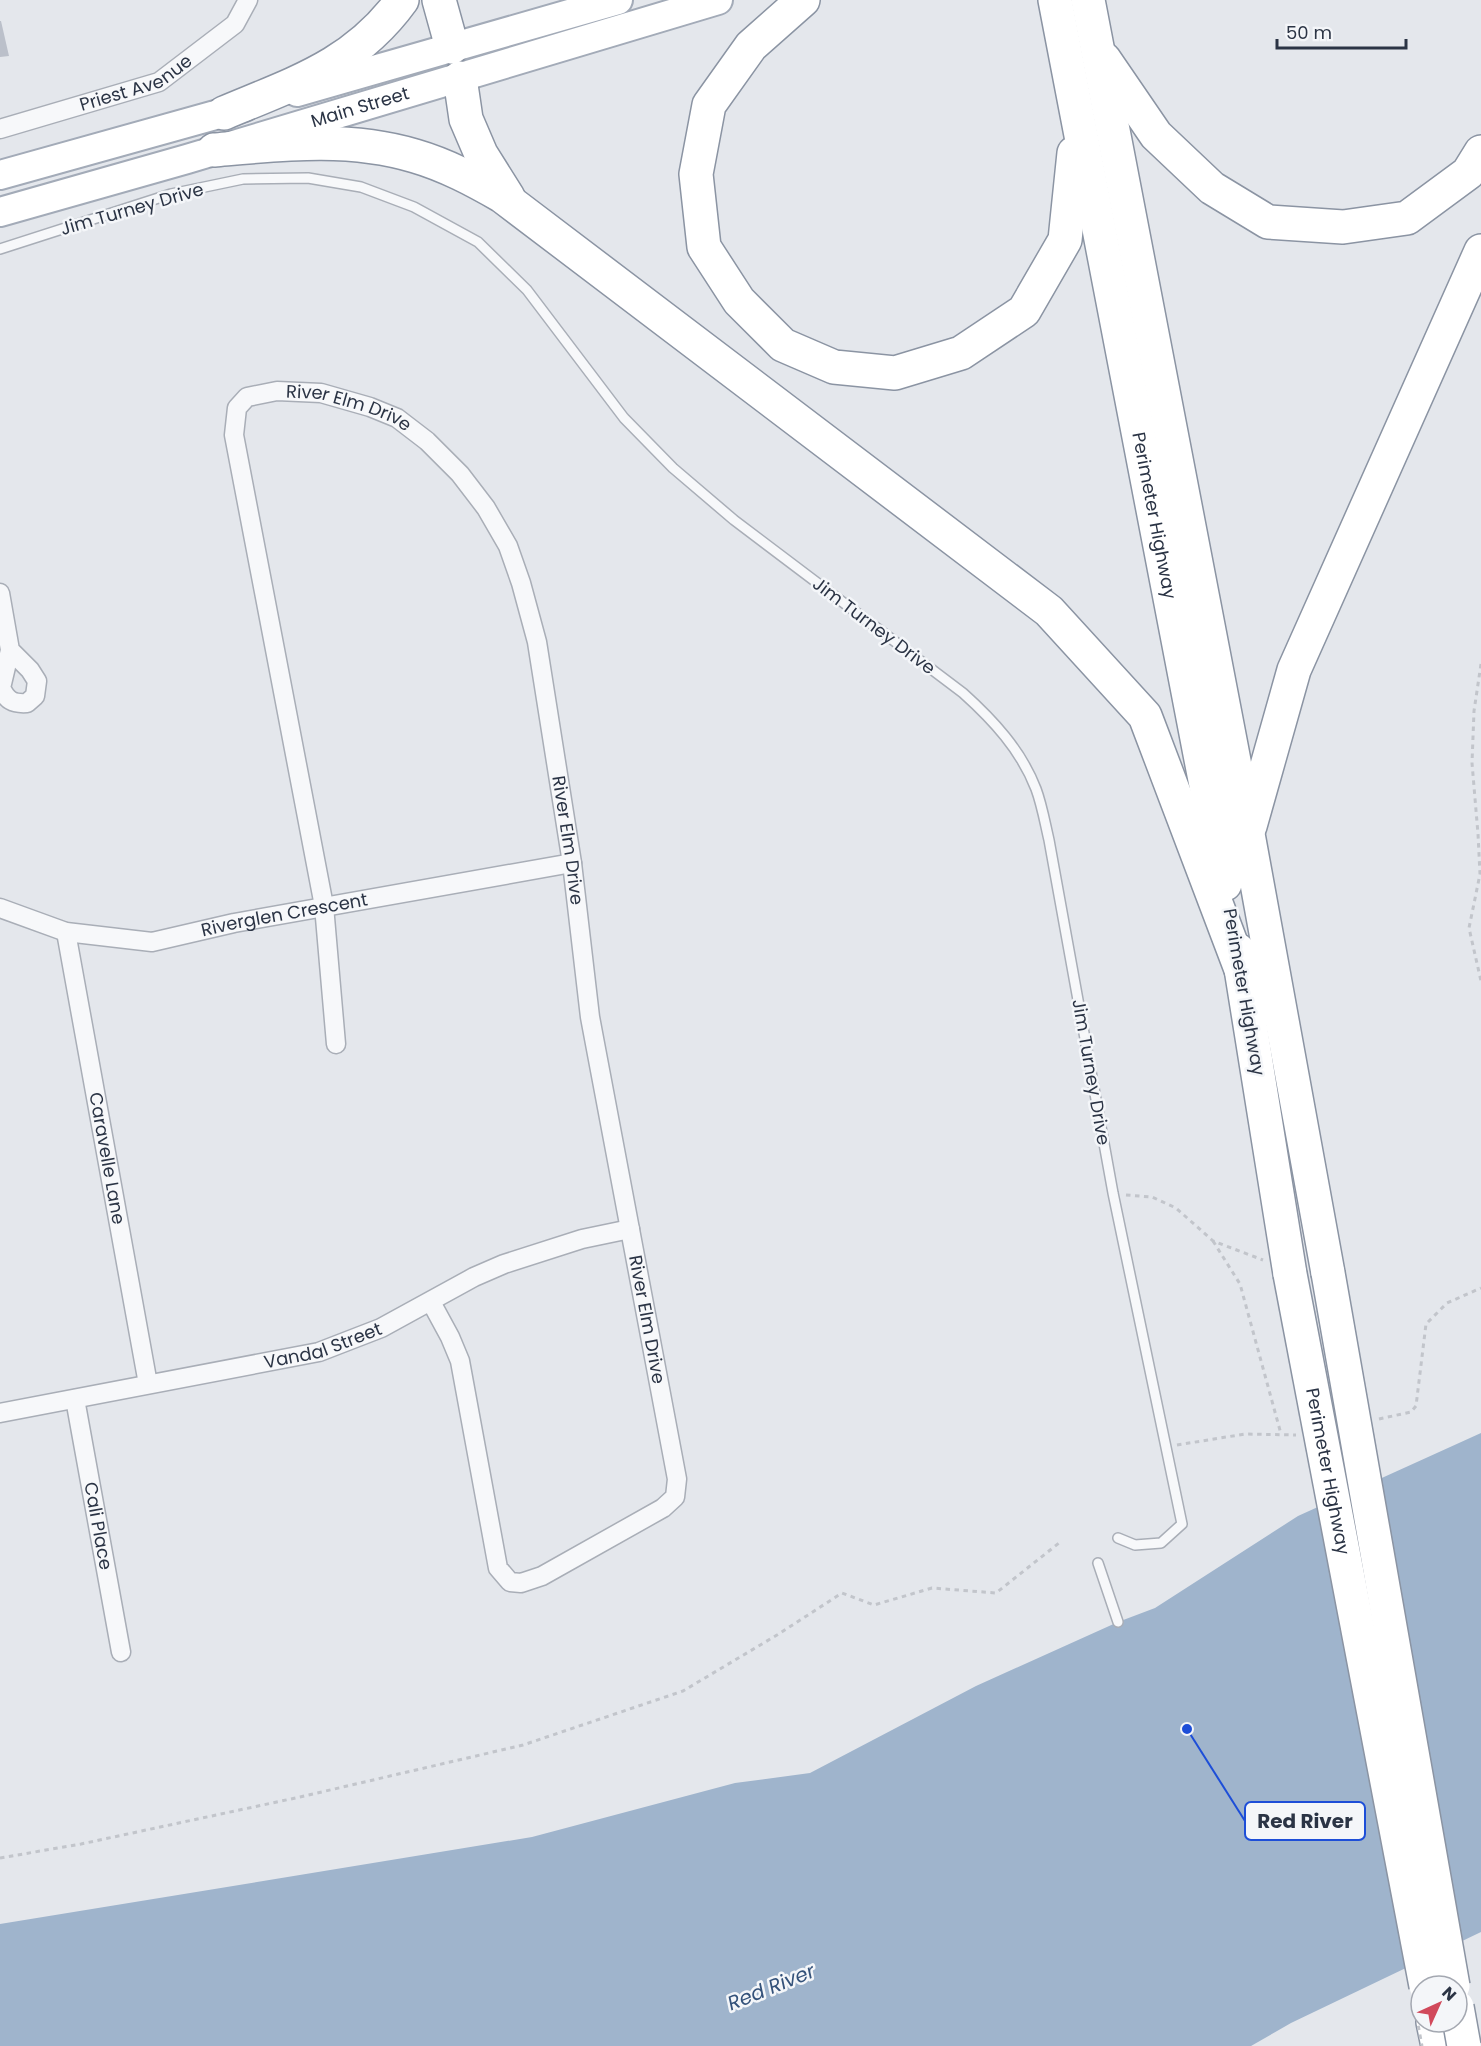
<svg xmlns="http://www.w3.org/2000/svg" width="1481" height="2046" viewBox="0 0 1481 2046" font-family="Poppins,sans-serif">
<rect width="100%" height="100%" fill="#e4e7ec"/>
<path fill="#9fb4cc" d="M 1481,1433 L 1481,1932 L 1291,2023 L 1251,2046 L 0,2046 L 0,1924 L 532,1837 L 735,1783 L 810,1773 L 976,1686 L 1118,1622 L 1155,1608 L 1298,1516 Z"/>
<path fill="#bbc0ca" d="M 0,21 L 1,21 L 9,56 L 0,57 Z"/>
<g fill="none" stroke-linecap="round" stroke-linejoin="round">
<defs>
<g id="lane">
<path d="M 0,249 L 171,194 L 243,179 L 308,178 L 361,187 L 414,207 L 478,242 L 527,290 L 624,418 L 673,468 L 734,520 L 963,693 C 993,720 1021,750 1036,789 C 1042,805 1045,823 1049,840 L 1113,1193 L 1182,1524 L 1161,1543 L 1135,1545 L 1118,1538"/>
<path d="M 1098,1563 L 1118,1622"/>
</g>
<g id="street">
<path id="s1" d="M 0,129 L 159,82 L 235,24 L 248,0"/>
<path d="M 0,593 L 10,650 L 1,688 C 7,700 12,704 27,703 L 35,696 L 37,681 L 30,670 L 10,650"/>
<path id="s2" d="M 0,908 L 66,932 L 152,942 L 234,923 L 572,863"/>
<path id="s3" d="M 66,932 L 148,1384"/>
<path id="s4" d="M 336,1044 L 324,906 L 234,435 L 237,408 L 247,397 L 277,391 L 321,393 L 370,407 L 397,418 L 427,441 L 460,474 L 486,508 L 508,546 L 521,583 L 537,642 L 572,863 L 590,1017 L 677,1479 L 675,1497 L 663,1508 L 542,1576 L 521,1583 L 510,1582 L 498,1568 L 460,1361 L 450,1337 L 431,1302"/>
<path id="s5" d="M 75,1399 L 121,1652"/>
<path id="s6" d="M 0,1413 L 319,1352 L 381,1328 L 474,1277 L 504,1264 L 582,1239 L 630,1229"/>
</g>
<g id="primary">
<path d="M 297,92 L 618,0"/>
<path d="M 0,175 L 244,107"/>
<path id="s7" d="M 0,212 L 187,159 L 718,0"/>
</g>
<g id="highway">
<path d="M 439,0 L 452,47"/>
<path d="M 803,0 L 751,46 L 709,105 L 696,174 L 704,247 L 739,301 L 783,345 L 834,367 L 895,373 L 961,353 L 1024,311 L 1065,240 L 1074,153"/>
<path id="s8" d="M 1055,0 L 1225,884"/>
<path d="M 1088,0 L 1248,834 L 1328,1273"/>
<path d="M 1104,59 L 1156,135 L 1212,188 L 1268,222 L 1343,227 L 1407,218 L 1468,173 L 1481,152"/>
<path d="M 460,78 L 466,119 L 481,154 L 508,197"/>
<path d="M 224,113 C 295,83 355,65 402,0"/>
<path d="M 214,150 C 281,144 349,136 415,156 C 446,165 474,180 502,196 L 1049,611 L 1145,716 L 1242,972"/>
<path d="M 1250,826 L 1294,670 L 1481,251"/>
<path d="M 1238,950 L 1290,1274"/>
<path d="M 1433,2022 L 1438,2046"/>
</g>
</defs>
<use href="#lane" stroke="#a9aeb7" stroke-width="12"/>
<use href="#street" stroke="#a9aeb7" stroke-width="21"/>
<use href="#primary" stroke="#a3abb8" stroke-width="32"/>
<use href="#highway" stroke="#8b94a3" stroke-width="36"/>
<g stroke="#c2c5cb" stroke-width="3" stroke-dasharray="4.5 4.5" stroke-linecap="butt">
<path d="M 1481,664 L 1474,711 L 1472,763 L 1478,834 L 1480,874 L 1469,928 L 1481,981"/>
<path d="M 1126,1195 L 1152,1197 L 1176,1208 L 1213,1241 L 1263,1260"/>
<path d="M 1213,1241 L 1240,1284 L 1281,1434"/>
<path d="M 1379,1419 L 1411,1412 L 1416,1406 L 1426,1324 L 1447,1303 L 1481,1288"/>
<path d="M 1177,1445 L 1245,1434 L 1296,1435"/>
<path d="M 0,1858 L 81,1844 L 300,1797 L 523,1745 L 683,1691 L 777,1635 L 842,1593 L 874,1605 L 932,1588 L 996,1593 L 1059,1543"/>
</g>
<use href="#lane" stroke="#f7f8fa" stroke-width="9"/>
<use href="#street" stroke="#f7f8fa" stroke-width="18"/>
<use href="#primary" stroke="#fff" stroke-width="28"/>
<use href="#highway" stroke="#fff" stroke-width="33"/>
<defs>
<g id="highway-bridge">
<path d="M 1328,1273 L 1453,1986"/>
<path id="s9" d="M 1290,1274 L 1426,1986"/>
<path d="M 1457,2007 L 1464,2046"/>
</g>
</defs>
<use href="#highway-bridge" stroke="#8b94a3" stroke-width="36" stroke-linecap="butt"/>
<path stroke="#c2c5cb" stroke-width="3" stroke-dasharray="4.5 4.5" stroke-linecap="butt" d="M 1415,2008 L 1422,2046"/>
<use href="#highway-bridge" stroke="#fff" stroke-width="33"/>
</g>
<g text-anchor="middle" stroke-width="5" stroke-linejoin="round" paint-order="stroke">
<g font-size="18" fill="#2b3445" stroke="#f4f6f9">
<text dy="6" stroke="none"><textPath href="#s1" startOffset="144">Priest Avenue</textPath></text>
<text dy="6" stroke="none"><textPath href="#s7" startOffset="375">Main Street</textPath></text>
<text transform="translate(132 209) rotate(-16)" y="6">Jim Turney Drive</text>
<text dy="6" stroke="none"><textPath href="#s4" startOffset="765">River Elm Drive</textPath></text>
<text dy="6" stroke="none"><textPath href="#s8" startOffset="525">Perimeter Highway</textPath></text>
<text transform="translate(874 626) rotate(37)" y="6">Jim Turney Drive</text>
<text dy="6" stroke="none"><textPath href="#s4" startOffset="1287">River Elm Drive</textPath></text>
<text dy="6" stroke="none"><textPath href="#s2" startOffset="292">Riverglen Crescent</textPath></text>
<text transform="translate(1244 992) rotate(80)" y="6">Perimeter Highway</text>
<text transform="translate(1091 1072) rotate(80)" y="6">Jim Turney Drive</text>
<text dy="6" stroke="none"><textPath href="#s3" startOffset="230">Caravelle Lane</textPath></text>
<text dy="6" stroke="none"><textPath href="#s4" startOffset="1773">River Elm Drive</textPath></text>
<text dy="6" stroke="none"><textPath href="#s6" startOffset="330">Vandal Street</textPath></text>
<text dy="6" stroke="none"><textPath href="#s9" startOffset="201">Perimeter Highway</textPath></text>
<text dy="6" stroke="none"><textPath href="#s5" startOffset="129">Cali Place</textPath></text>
</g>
<g font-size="20" font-style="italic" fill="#34527a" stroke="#f4f6f9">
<text transform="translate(771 1987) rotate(-22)" y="7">Red River</text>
</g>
</g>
<path fill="none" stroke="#1d4ed8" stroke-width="2" d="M1187 1729L1245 1821"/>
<circle fill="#1d4ed8" stroke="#f4f6f9" stroke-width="2" cx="1187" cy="1729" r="6"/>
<rect fill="#f4f6f9" stroke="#1d4ed8" stroke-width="2" x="1245" y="1802" width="120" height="38" rx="6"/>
<g font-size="20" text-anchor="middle" font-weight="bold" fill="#2b3445">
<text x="1305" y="1828">Red River</text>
</g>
<g transform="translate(1439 2004) rotate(45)"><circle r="28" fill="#f4f6f9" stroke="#a4a8b1" stroke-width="1.5"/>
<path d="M0-4.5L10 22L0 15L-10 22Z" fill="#d1495b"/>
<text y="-9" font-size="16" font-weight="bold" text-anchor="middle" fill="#2b3445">N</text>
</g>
<path d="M1277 39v9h129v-9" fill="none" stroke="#2b3445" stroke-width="3"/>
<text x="1286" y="39" font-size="18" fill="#2b3445" stroke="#f4f6f9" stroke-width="4.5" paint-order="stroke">50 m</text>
</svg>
